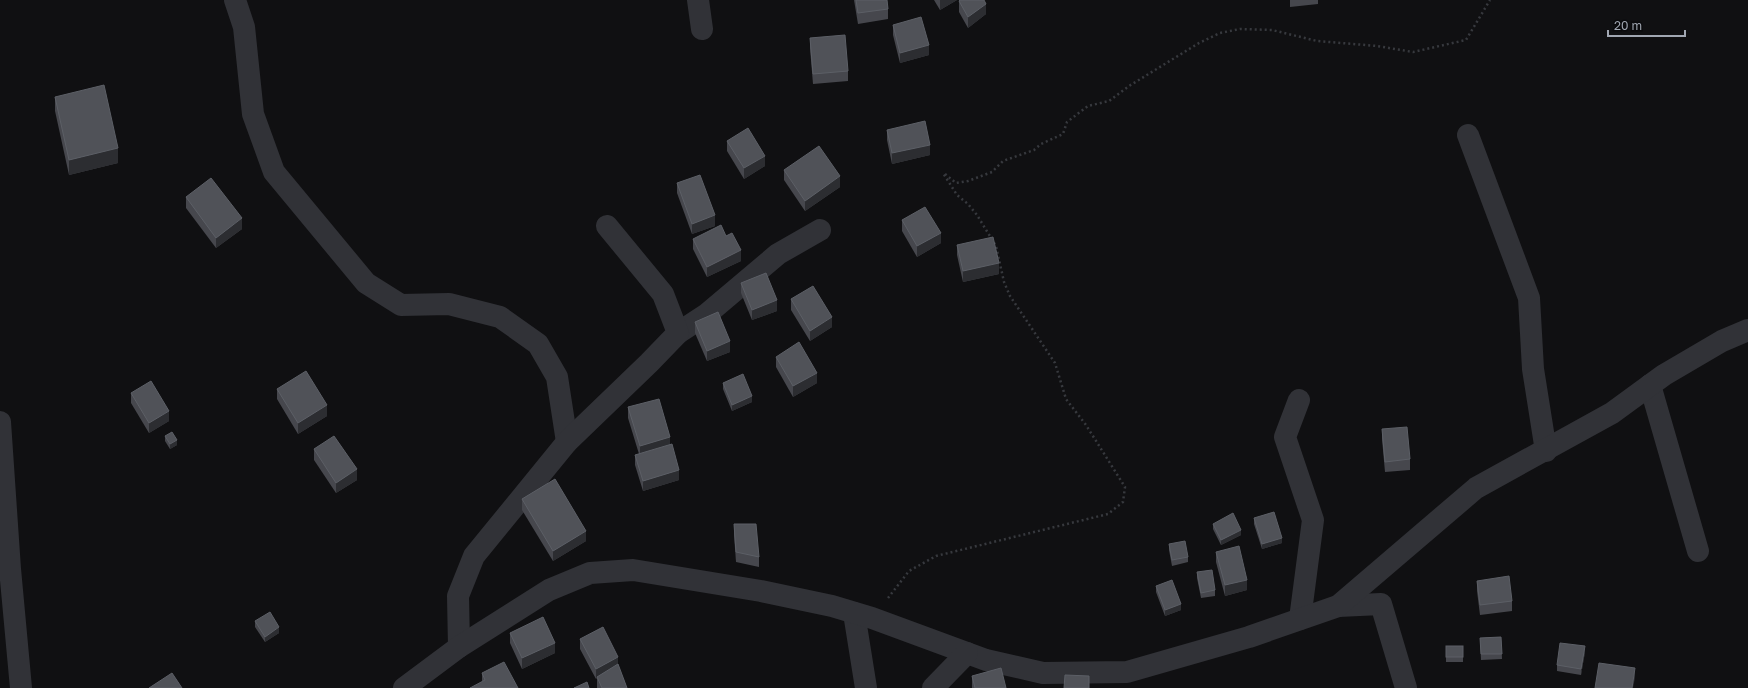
<svg xmlns="http://www.w3.org/2000/svg" width="1748" height="688" viewBox="0 0 1748 688" font-family="'Golos Text',sans-serif">
<rect width="100%" height="100%" fill="#101012"/>
<g fill="none" stroke-linecap="round" stroke-linejoin="round">
<g stroke="#37393e" stroke-width="2.5" stroke-dasharray="2 3" stroke-linecap="butt">
<path d="M 945,174 L 956,183 L 968,181 L 992,172 L 1003,161 L 1034,150 L 1041,144 L 1063,134 L 1067,122 L 1088,106 L 1109,101 L 1129,86 L 1199,43 L 1220,33 L 1240,29 L 1272,30 L 1317,41 L 1377,46 L 1413,52 L 1466,40 L 1490,0"/>
<path d="M 888,598 L 909,571 L 936,556 L 1108,514 L 1123,502 L 1125,487 L 1086,425 L 1066,399 L 1055,363 L 1010,296 L 1004,282 L 996,246 L 977,215 L 968,204 L 957,195 L 943,173"/>
</g>
<g stroke="#313237" stroke-width="22">
<path d="M 235,0 L 244,27 L 253,114 L 274,172 L 366,283 L 401,305 L 449,304 L 500,317 L 538,344 L 557,377 L 567,442"/>
<path d="M 698,0 L 702,29"/>
<path d="M 1468,135 L 1529,298 L 1533,369 L 1546,451"/>
<path d="M 678,333 L 707,314 L 778,254 L 820,230"/>
<path d="M 1650,385 L 1698,551"/>
<path d="M 1299,400 L 1285,437 L 1313,520 L 1300,619"/>
<path d="M 0,422 L 10,569 L 21,688"/>
<path d="M 1338,606 L 1381,604 L 1406,688"/>
<path d="M 854,613 L 866,688"/>
<path d="M 459,647 L 458,596 L 474,556 L 567,442 L 649,363 L 678,333 L 663,294 L 607,226"/>
<path d="M 404,688 L 459,647 L 549,590 L 590,573 L 633,570 L 761,591 L 832,606 L 872,618 L 986,660 L 1043,673 L 1127,672 L 1249,637 L 1338,606 L 1476,488 L 1612,413 L 1664,375 L 1722,341 L 1748,330"/>
<path d="M 933,688 L 967,653"/>
</g>
</g>
<g fill="#46474d">
<path d="M 854,0 L 887,0 L 888,9 L 888,19 L 858,24 Z"/>
<path d="M 934,0 L 957,0 L 940,10 Z"/>
<path d="M 1290,0 L 1318,0 L 1318,4 L 1290,7 Z"/>
<path d="M 959,1 L 986,14 L 968,28 L 959,12 Z"/>
<path d="M 893,25 L 929,55 L 900,63 L 893,35 Z"/>
<path d="M 810,38 L 848,71 L 848,81 L 813,84 L 810,48 Z"/>
<path d="M 55,97 L 118,163 L 69,175 L 55,111 Z"/>
<path d="M 887,130 L 930,155 L 892,164 L 887,140 Z"/>
<path d="M 727,141 L 765,166 L 744,179 L 727,151 Z"/>
<path d="M 784,170 L 840,187 L 805,211 L 784,180 Z"/>
<path d="M 677,183 L 715,226 L 692,234 L 677,193 Z"/>
<path d="M 186,197 L 242,229 L 216,248 L 186,208 Z"/>
<path d="M 902,220 L 941,243 L 917,257 L 902,231 Z"/>
<path d="M 726,236 L 741,261 L 707,277 L 693,249 L 693,239 Z"/>
<path d="M 957,245 L 999,274 L 963,282 L 957,255 Z"/>
<path d="M 741,283 L 777,311 L 752,320 L 741,293 Z"/>
<path d="M 791,299 L 832,327 L 810,341 L 791,310 Z"/>
<path d="M 695,322 L 730,352 L 707,361 L 695,333 Z"/>
<path d="M 776,357 L 817,383 L 793,397 L 776,367 Z"/>
<path d="M 723,383 L 752,402 L 732,411 L 723,389 Z"/>
<path d="M 277,389 L 327,416 L 298,434 L 277,399 Z"/>
<path d="M 131,393 L 169,421 L 149,433 L 131,403 Z"/>
<path d="M 628,407 L 670,445 L 679,480 L 643,491 L 635,465 L 635,455 L 639,454 L 628,418 Z"/>
<path d="M 1382,429 L 1410,459 L 1410,470 L 1385,472 L 1382,439 Z"/>
<path d="M 165,436 L 177,445 L 170,449 L 165,441 Z"/>
<path d="M 314,449 L 357,480 L 336,493 L 314,460 Z"/>
<path d="M 522,499 L 586,541 L 553,561 L 522,510 Z"/>
<path d="M 1254,518 L 1282,543 L 1262,549 L 1254,524 Z"/>
<path d="M 734,524 L 759,557 L 759,567 L 736,562 L 734,535 Z"/>
<path d="M 1213,524 L 1241,535 L 1221,545 L 1213,529 Z"/>
<path d="M 1169,544 L 1188,557 L 1188,562 L 1172,566 L 1169,550 Z"/>
<path d="M 1216,552 L 1247,590 L 1225,596 L 1216,562 Z"/>
<path d="M 1197,572 L 1215,590 L 1215,596 L 1201,598 L 1197,578 Z"/>
<path d="M 1477,581 L 1512,601 L 1512,611 L 1480,615 L 1477,591 Z"/>
<path d="M 1156,586 L 1181,610 L 1165,616 L 1156,592 Z"/>
<path d="M 255,621 L 279,633 L 265,642 L 255,627 Z"/>
<path d="M 510,633 L 555,653 L 522,669 L 510,643 Z"/>
<path d="M 1501,637 L 1502,659 L 1481,660 L 1480,638 Z"/>
<path d="M 580,639 L 618,665 L 627,688 L 597,688 L 597,678 L 596,679 L 580,649 Z"/>
<rect x="1446" y="646" width="17" height="16"/>
<path d="M 1585,652 L 1581,675 L 1557,671 L 1557,665 Z"/>
<path d="M 482,673 L 518,688 L 482,681 Z"/>
<path d="M 972,676 L 1006,688 L 972,688 Z"/>
</g>
<g fill="#2c2d31">
<path d="M 940,0 L 957,0 L 940,10 Z"/>
<path d="M 986,4 L 986,14 L 968,28 L 968,17 Z"/>
<path d="M 929,45 L 929,55 L 900,63 L 900,53 Z"/>
<path d="M 930,145 L 930,155 L 892,164 L 892,153 Z"/>
<path d="M 118,148 L 118,163 L 69,175 L 69,160 Z"/>
<path d="M 765,156 L 765,166 L 744,179 L 744,168 Z"/>
<path d="M 840,176 L 840,187 L 805,211 L 805,201 Z"/>
<path d="M 715,215 L 715,226 L 692,234 L 692,224 Z"/>
<path d="M 242,218 L 242,229 L 216,248 L 216,238 Z"/>
<path d="M 941,233 L 941,243 L 917,257 L 917,246 Z"/>
<path d="M 741,250 L 741,261 L 707,277 L 707,267 Z"/>
<path d="M 999,263 L 999,274 L 963,282 L 963,271 Z"/>
<path d="M 777,300 L 777,311 L 752,320 L 752,310 Z"/>
<path d="M 832,317 L 832,327 L 810,341 L 810,331 Z"/>
<path d="M 730,341 L 730,352 L 707,361 L 707,351 Z"/>
<path d="M 817,373 L 817,383 L 793,397 L 793,386 Z"/>
<path d="M 752,396 L 752,402 L 732,411 L 732,405 Z"/>
<path d="M 327,405 L 327,416 L 298,434 L 298,423 Z"/>
<path d="M 169,411 L 169,421 L 149,433 L 149,423 Z"/>
<path d="M 670,437 L 670,448 L 640,457 L 640,446 Z"/>
<path d="M 177,440 L 177,445 L 170,449 L 170,444 Z"/>
<path d="M 357,469 L 357,480 L 336,493 L 336,483 Z"/>
<path d="M 679,470 L 679,480 L 643,491 L 643,481 Z"/>
<path d="M 1241,530 L 1241,535 L 1221,545 L 1221,540 Z"/>
<path d="M 586,531 L 586,541 L 553,561 L 553,551 Z"/>
<path d="M 1282,538 L 1282,543 L 1262,549 L 1262,544 Z"/>
<path d="M 1247,580 L 1247,590 L 1225,596 L 1225,585 Z"/>
<path d="M 1181,604 L 1181,610 L 1165,616 L 1165,610 Z"/>
<path d="M 279,627 L 279,633 L 265,642 L 265,637 Z"/>
<path d="M 555,643 L 555,653 L 522,669 L 522,658 Z"/>
<path d="M 1585,646 L 1585,652 L 1581,675 L 1581,669 Z"/>
<path d="M 618,657 L 618,668 L 596,679 L 596,669 Z"/>
<path d="M 1635,668 L 1635,678 L 1633,688 L 1632,688 Z"/>
</g>
<g fill="#505258" stroke="#5c5f66">
<path d="M 856,0 L 887,0 L 888,9 L 858,13 Z"/>
<path d="M 960,0 L 984,0 L 986,4 L 968,17 L 959,1 Z"/>
<path d="M 921,17 L 929,45 L 900,53 L 893,25 Z"/>
<path d="M 845,35 L 848,71 L 813,74 L 810,38 Z"/>
<path d="M 104,85 L 118,148 L 69,160 L 55,97 Z"/>
<path d="M 925,121 L 930,145 L 892,153 L 887,130 Z"/>
<path d="M 748,128 L 765,156 L 744,168 L 727,141 Z"/>
<path d="M 819,146 L 840,176 L 805,201 L 784,170 Z"/>
<path d="M 700,175 L 715,215 L 692,224 L 677,183 Z"/>
<path d="M 211,178 L 242,218 L 216,238 L 186,197 Z"/>
<path d="M 925,207 L 941,233 L 917,246 L 902,220 Z"/>
<path d="M 721,225 L 726,236 L 732,233 L 741,250 L 707,267 L 693,239 Z"/>
<path d="M 993,237 L 999,263 L 963,271 L 957,245 Z"/>
<path d="M 766,273 L 777,300 L 752,310 L 741,283 Z"/>
<path d="M 813,286 L 832,317 L 810,331 L 791,299 Z"/>
<path d="M 718,312 L 730,341 L 707,351 L 695,322 Z"/>
<path d="M 799,342 L 817,373 L 793,386 L 776,357 Z"/>
<path d="M 306,371 L 327,405 L 298,423 L 277,389 Z"/>
<path d="M 743,374 L 752,396 L 732,405 L 723,383 Z"/>
<path d="M 151,381 L 169,411 L 149,423 L 131,393 Z"/>
<path d="M 659,399 L 670,437 L 640,446 L 628,407 Z"/>
<path d="M 1407,427 L 1410,459 L 1385,462 L 1382,429 Z"/>
<path d="M 172,432 L 177,440 L 170,444 L 165,436 Z"/>
<path d="M 334,436 L 357,469 L 336,483 L 314,449 Z"/>
<path d="M 672,444 L 679,470 L 643,481 L 635,455 Z"/>
<path d="M 555,479 L 586,531 L 553,551 L 522,499 Z"/>
<path d="M 1274,512 L 1282,538 L 1262,544 L 1254,518 Z"/>
<path d="M 1233,513 L 1241,530 L 1221,540 L 1213,524 Z"/>
<path d="M 734,524 L 756,524 L 759,557 L 736,552 Z"/>
<path d="M 1185,541 L 1188,557 L 1172,560 L 1169,544 Z"/>
<path d="M 1239,546 L 1247,580 L 1225,585 L 1216,552 Z"/>
<path d="M 1212,570 L 1215,590 L 1201,593 L 1197,572 Z"/>
<path d="M 1509,576 L 1512,601 L 1480,605 L 1477,581 Z"/>
<path d="M 1172,580 L 1181,604 L 1165,610 L 1156,586 Z"/>
<path d="M 270,612 L 279,627 L 265,637 L 255,621 Z"/>
<path d="M 543,617 L 555,643 L 522,658 L 510,633 Z"/>
<path d="M 603,627 L 618,657 L 596,669 L 580,639 Z"/>
<path d="M 1501,637 L 1502,654 L 1481,654 L 1480,638 Z"/>
<path d="M 1560,643 L 1585,646 L 1581,669 L 1557,665 Z"/>
<rect x="1446" y="646" width="17" height="11"/>
<path d="M 504,662 L 518,688 L 470,688 L 485,680 L 482,673 Z"/>
<path d="M 1599,663 L 1635,668 L 1632,688 L 1595,688 Z"/>
<path d="M 618,664 L 627,688 L 602,688 L 597,677 Z"/>
<path d="M 1001,668 L 1006,688 L 975,688 L 972,676 Z"/>
<path d="M 172,673 L 182,688 L 149,688 Z"/>
<path d="M 1065,675 L 1089,676 L 1089,688 L 1064,688 Z"/>
<path d="M 587,682 L 589,688 L 574,688 Z"/>
</g>
<path d="M1608 30v6h77v-6" fill="none" stroke="#a1a7b2" stroke-width="2"/>
<text x="1614" y="30" font-size="12" fill="#a1a7b2" stroke="#0b0b0d" stroke-width="3" paint-order="stroke">20 m</text>
</svg>
